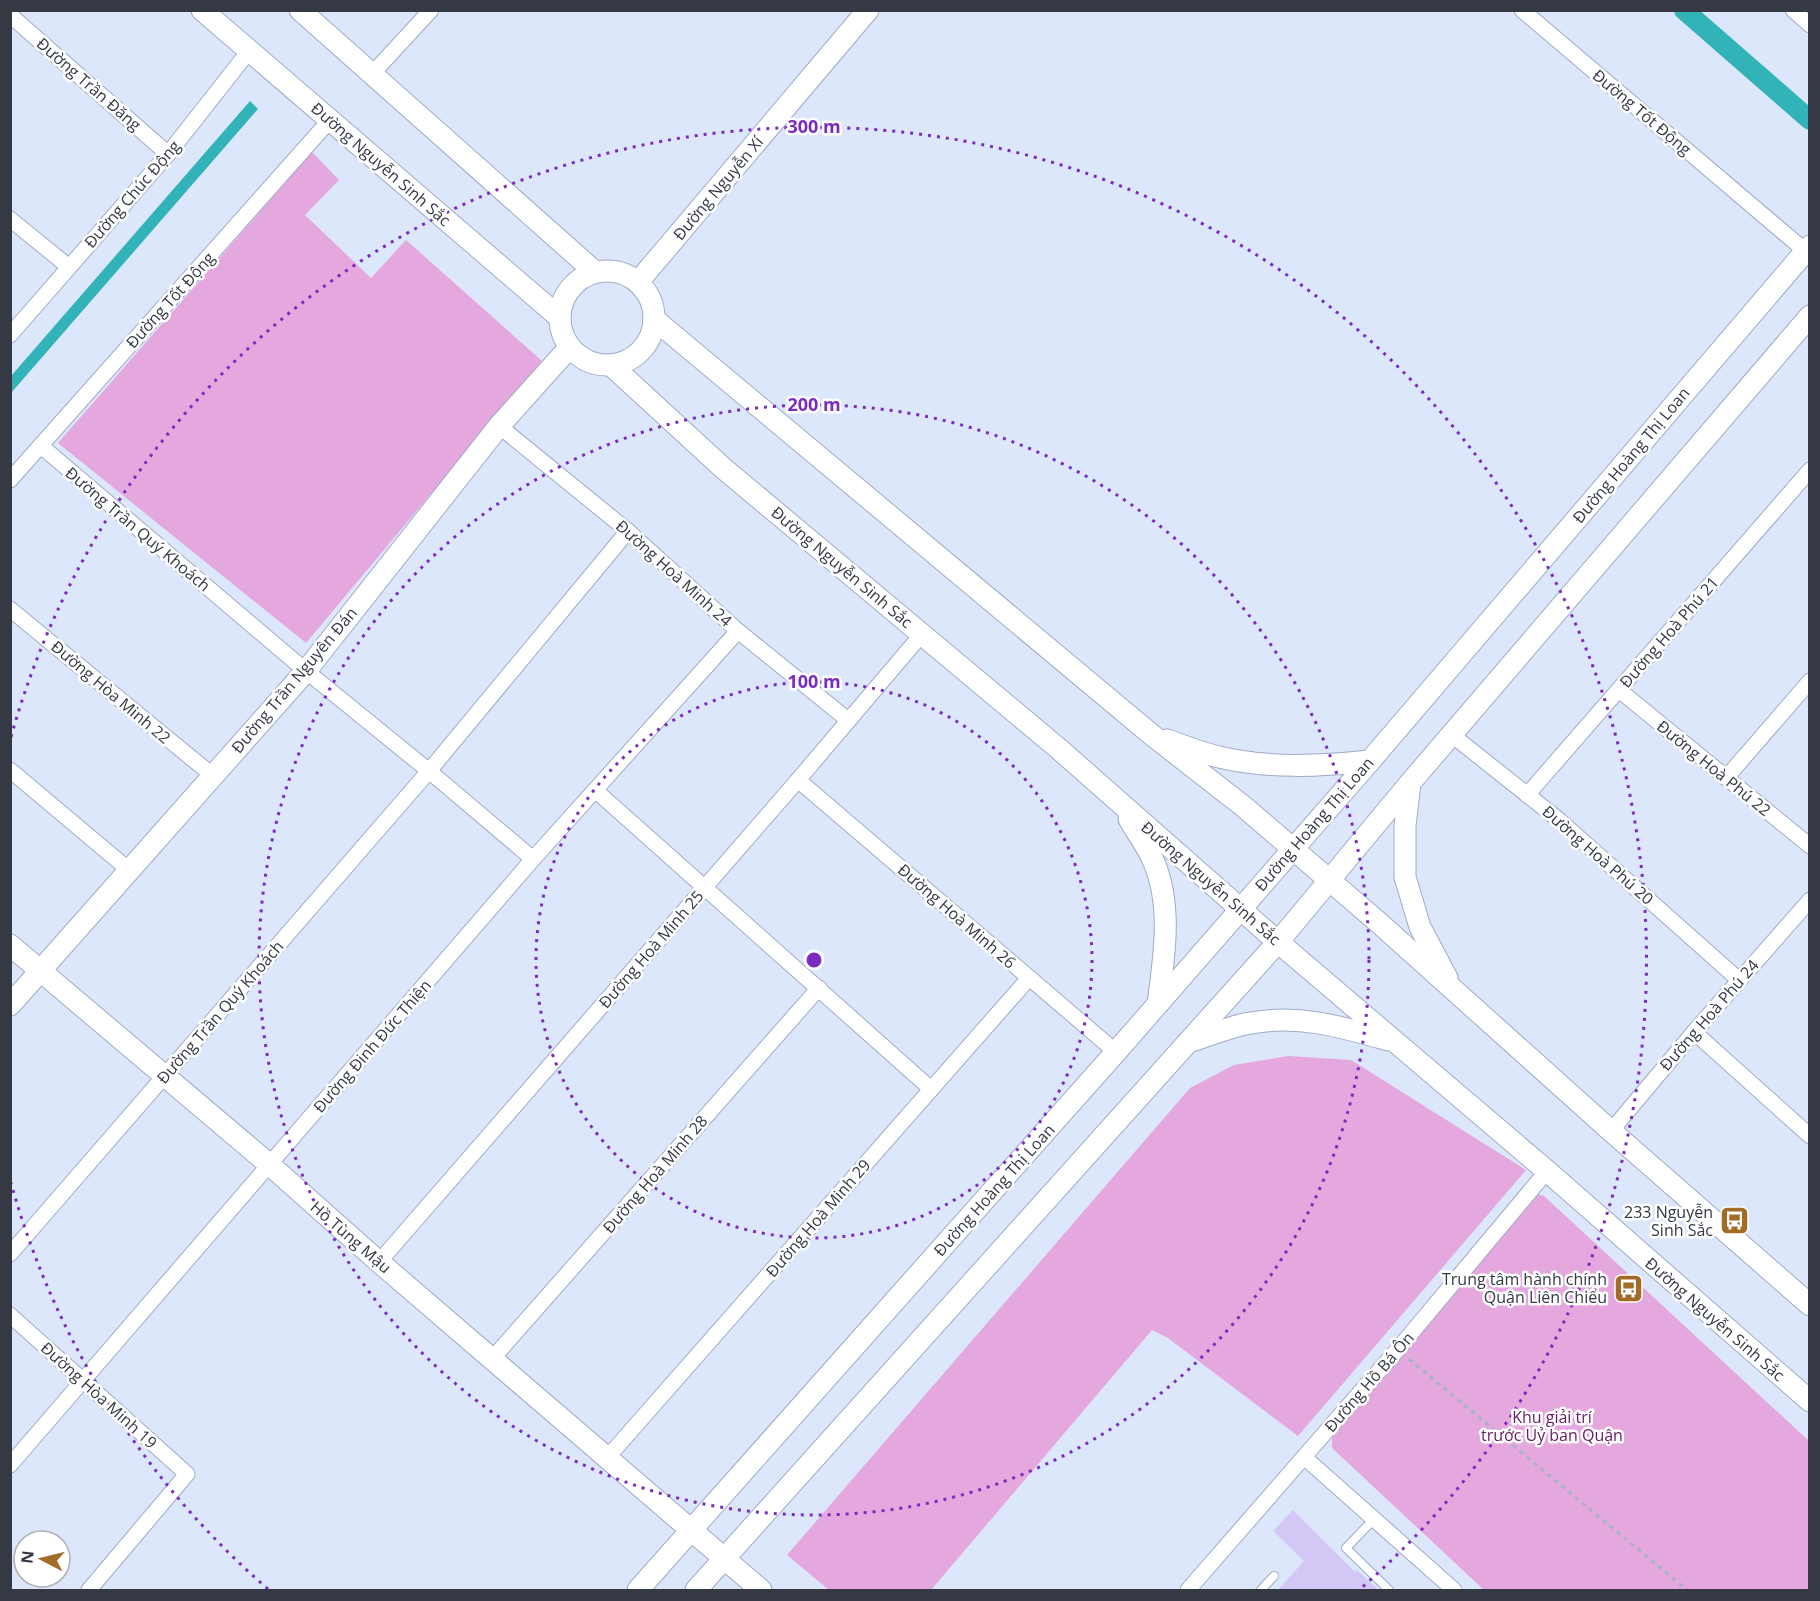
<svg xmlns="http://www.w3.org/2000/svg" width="1820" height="1601" viewBox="0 0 1820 1601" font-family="'Open Sans',sans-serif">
<rect width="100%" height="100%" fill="#dce7fc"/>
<g fill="#e4a7de">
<path d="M 312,152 L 339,180 L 305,215 L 371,278 L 406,240 L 542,361 L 306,643 L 58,443 Z"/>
<path d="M 1288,1056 L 1351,1060 L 1526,1170 L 1298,1436 L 1168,1338 L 1152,1330 L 931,1590 L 829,1590 L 787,1555 L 1190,1088 L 1234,1065 Z"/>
<path d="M 1537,1194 L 1544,1196 L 1809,1441 L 1809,1590 L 1484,1590 L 1332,1448 L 1332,1434 Z"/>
</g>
<path fill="#32b3b7" d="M 250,101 L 258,109 L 11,393 L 11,376 Z"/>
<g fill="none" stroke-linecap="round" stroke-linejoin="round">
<path stroke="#32b3b7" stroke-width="20" d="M 1684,10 L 1810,120"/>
</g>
<path fill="#d3c7f5" d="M 1293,1510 L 1355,1572 L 1357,1570 L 1378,1590 L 1278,1590 L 1304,1561 L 1273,1531 Z"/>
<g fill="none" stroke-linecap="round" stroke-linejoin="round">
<defs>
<g id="lane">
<path d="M 1374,1519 L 1346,1548 L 1389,1590"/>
<path d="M 1261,1590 L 1274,1576"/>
</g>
<g id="street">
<path d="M 1522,10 L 1810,255"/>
<path d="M 1793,10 L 1810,25"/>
<path d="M 10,15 L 168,154"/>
<path d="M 372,74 L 431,10"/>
<path d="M 10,219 L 69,267"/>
<path d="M 10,335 L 168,154 L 249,51"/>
<path d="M 499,426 L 628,531 L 738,631 L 848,720"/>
<path d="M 41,446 L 306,671 L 429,771 L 533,859"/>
<path d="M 10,480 L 330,120"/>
<path d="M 10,609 L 212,775"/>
<path d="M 1619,690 L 1810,846"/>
<path d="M 1452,735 L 1559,820 L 1739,980"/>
<path d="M 10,770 L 129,870"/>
<path d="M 1726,778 L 1810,681"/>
<path d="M 798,780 L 1116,1052"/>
<path d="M 595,790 L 931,1089"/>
<path d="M 1527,795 L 1810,470"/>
<path d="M 1694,1032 L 1810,1136"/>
<path d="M 1611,1131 L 1694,1032 L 1810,900"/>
<path d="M 10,1254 L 429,771 L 628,531"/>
<path d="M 379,1262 L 798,780 L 922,634"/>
<path d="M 10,1315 L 187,1474 L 89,1590"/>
<path d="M 492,1359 L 819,988"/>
<path d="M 1304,1457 L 1454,1590"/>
<path d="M 607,1458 L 1029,978"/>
<path d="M 10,1465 L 533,859 L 738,631"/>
<path d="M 1188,1590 L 1398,1349 L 1547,1171"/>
</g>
<g id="secondary">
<path d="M 202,10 L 559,317"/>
<path d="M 300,10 L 595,272"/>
<circle cx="607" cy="318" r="47"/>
<path d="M 638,282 L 868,10"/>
<path d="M 654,319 L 1152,735 L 1243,806 L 1378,922 L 1611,1131 L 1810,1305"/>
<path d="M 612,366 L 723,468 L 1059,749 L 1278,942 L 1547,1171 L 1810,1401"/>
<path d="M 1167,740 C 1184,746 1201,753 1219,757 C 1269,769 1320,766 1370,761"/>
<path d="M 1410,783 L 1405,826 L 1405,877 L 1420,927 L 1447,978"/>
<path d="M 1129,819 C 1137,833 1147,846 1153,860 C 1173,905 1164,957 1158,1004"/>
<path d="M 10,945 L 270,1165 L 379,1262 L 761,1590"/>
<path d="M 10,1005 L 306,671 L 499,426 L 569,348"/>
<path d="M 1188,1042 C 1209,1036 1230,1026 1251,1023 C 1300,1014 1342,1027 1388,1040"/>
<path d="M 638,1590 L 1116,1052 L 1370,761 L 1810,246"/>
<path d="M 696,1590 L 1278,942 L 1410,783 L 1810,316"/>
</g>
</defs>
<use href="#lane" stroke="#9fabc4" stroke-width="10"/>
<use href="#street" stroke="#9fabc4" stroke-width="17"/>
<use href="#secondary" stroke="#9fabc4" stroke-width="23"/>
<path stroke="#a8b2c3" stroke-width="3" stroke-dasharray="4.5 4.5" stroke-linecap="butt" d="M 1409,1359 L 1687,1590"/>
<use href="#lane" stroke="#fff" stroke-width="8"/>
<use href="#street" stroke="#fff" stroke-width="15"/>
<use href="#secondary" stroke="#fff" stroke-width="21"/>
</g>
<g fill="none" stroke="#7b2cbf" stroke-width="3" stroke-dasharray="3 6">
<circle cx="814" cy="960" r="278"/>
<circle cx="814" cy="960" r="555"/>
<path d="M268 1589A833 833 0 0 1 11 1183M11 737A833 833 0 1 1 1360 1589"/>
</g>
<defs>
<symbol id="bus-square" viewBox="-11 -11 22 22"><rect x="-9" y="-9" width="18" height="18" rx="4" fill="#a26c27" stroke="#fff"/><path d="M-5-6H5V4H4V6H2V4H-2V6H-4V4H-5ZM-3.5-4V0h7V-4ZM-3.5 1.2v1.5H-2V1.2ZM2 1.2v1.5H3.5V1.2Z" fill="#fff"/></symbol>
</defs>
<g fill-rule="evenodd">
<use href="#bus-square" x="1718" y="1204" width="33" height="33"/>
<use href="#bus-square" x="1612" y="1272" width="33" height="33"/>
</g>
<g text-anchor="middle" stroke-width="5" stroke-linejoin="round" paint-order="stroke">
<g font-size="16" fill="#343943" stroke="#fff">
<text transform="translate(89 84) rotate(41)" y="6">Đường Trần Đăng</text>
<text transform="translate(1642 112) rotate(40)" y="6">Đường Tốt Động</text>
<text transform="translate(381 164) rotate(41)" y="6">Đường Nguyễn Sinh Sắc</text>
<text transform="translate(718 188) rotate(-50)" y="6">Đường Nguyễn Xí</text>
<text transform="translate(132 194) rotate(-49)" y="6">Đường Chúc Động</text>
<text transform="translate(170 300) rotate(-48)" y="6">Đường Tốt Động</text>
<text transform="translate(1631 455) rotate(-50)" y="6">Đường Hoàng Thị Loan</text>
<text transform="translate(138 529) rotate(40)" y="6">Đường Trần Quý Khoách</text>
<text transform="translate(842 567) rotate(40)" y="6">Đường Nguyễn Sinh Sắc</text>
<text transform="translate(674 573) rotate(42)" y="6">Đường Hoà Minh 24</text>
<text transform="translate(1669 632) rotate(-49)" y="6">Đường Hoà Phú 21</text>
<text transform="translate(294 680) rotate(-50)" y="6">Đường Trần Nguyên Đán</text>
<text transform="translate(111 692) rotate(40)" y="6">Đường Hòa Minh 22</text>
<text transform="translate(1714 768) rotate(39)" y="6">Đường Hoà Phú 22</text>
<text transform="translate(1314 824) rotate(-49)" y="6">Đường Hoàng Thị Loan</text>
<text transform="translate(1598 855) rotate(41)" y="6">Đường Hoà Phú 20</text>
<text transform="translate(1211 883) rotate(41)" y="6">Đường Nguyễn Sinh Sắc</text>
<text transform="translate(957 916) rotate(41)" y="6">Đường Hoà Minh 26</text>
<text transform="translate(651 949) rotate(-49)" y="6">Đường Hoà Minh 25</text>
<text transform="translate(220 1012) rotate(-49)" y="6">Đường Trần Quý Khoách</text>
<text transform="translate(1709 1015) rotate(-49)" y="6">Đường Hoà Phú 24</text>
<text transform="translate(372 1046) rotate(-49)" y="6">Đường Đinh Đức Thiện</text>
<text transform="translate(655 1174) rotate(-49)" y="6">Đường Hoà Minh 28</text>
<text transform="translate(994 1190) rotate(-48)" y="6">Đường Hoàng Thị Loan</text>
<text transform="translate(818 1218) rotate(-49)" y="6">Đường Hoà Minh 29</text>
<text transform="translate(351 1237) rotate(41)" y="6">Hồ Tùng Mậu</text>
<text transform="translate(1715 1319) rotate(41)" y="6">Đường Nguyễn Sinh Sắc</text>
<text transform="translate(1369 1382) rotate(-49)" y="6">Đường Hồ Bá Ôn</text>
<text transform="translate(99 1395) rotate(42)" y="6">Đường Hòa Minh 19</text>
</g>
<g font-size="16" fill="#343943" stroke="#fff" text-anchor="end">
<text x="1713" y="1218">233 Nguyễn<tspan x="1713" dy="18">Sinh Sắc</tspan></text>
<text x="1607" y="1285">Trung tâm hành chính<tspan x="1607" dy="18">Quận Liên Chiểu</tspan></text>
</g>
<g font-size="16" fill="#661b62" stroke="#fff">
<text x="1552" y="1423">Khu giải trí<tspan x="1552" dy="18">trước Uỷ ban Quận</tspan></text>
</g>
</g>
<circle cx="814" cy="960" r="9" fill="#7b2cbf" stroke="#fff" stroke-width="3"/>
<g font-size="18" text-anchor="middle" font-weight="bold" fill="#7b2cbf" stroke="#fff" stroke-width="5" stroke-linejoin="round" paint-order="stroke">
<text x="814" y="133">300 m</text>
<text x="814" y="411">200 m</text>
<text x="814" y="688">100 m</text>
</g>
<rect width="1820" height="1601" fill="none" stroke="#343943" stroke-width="24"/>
<g transform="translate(42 1559) rotate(277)"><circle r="28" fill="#ffffff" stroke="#aeb0b4" stroke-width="1.5"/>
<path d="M0-4.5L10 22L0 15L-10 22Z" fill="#a26c27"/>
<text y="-9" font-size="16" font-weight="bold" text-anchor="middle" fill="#343943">N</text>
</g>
</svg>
